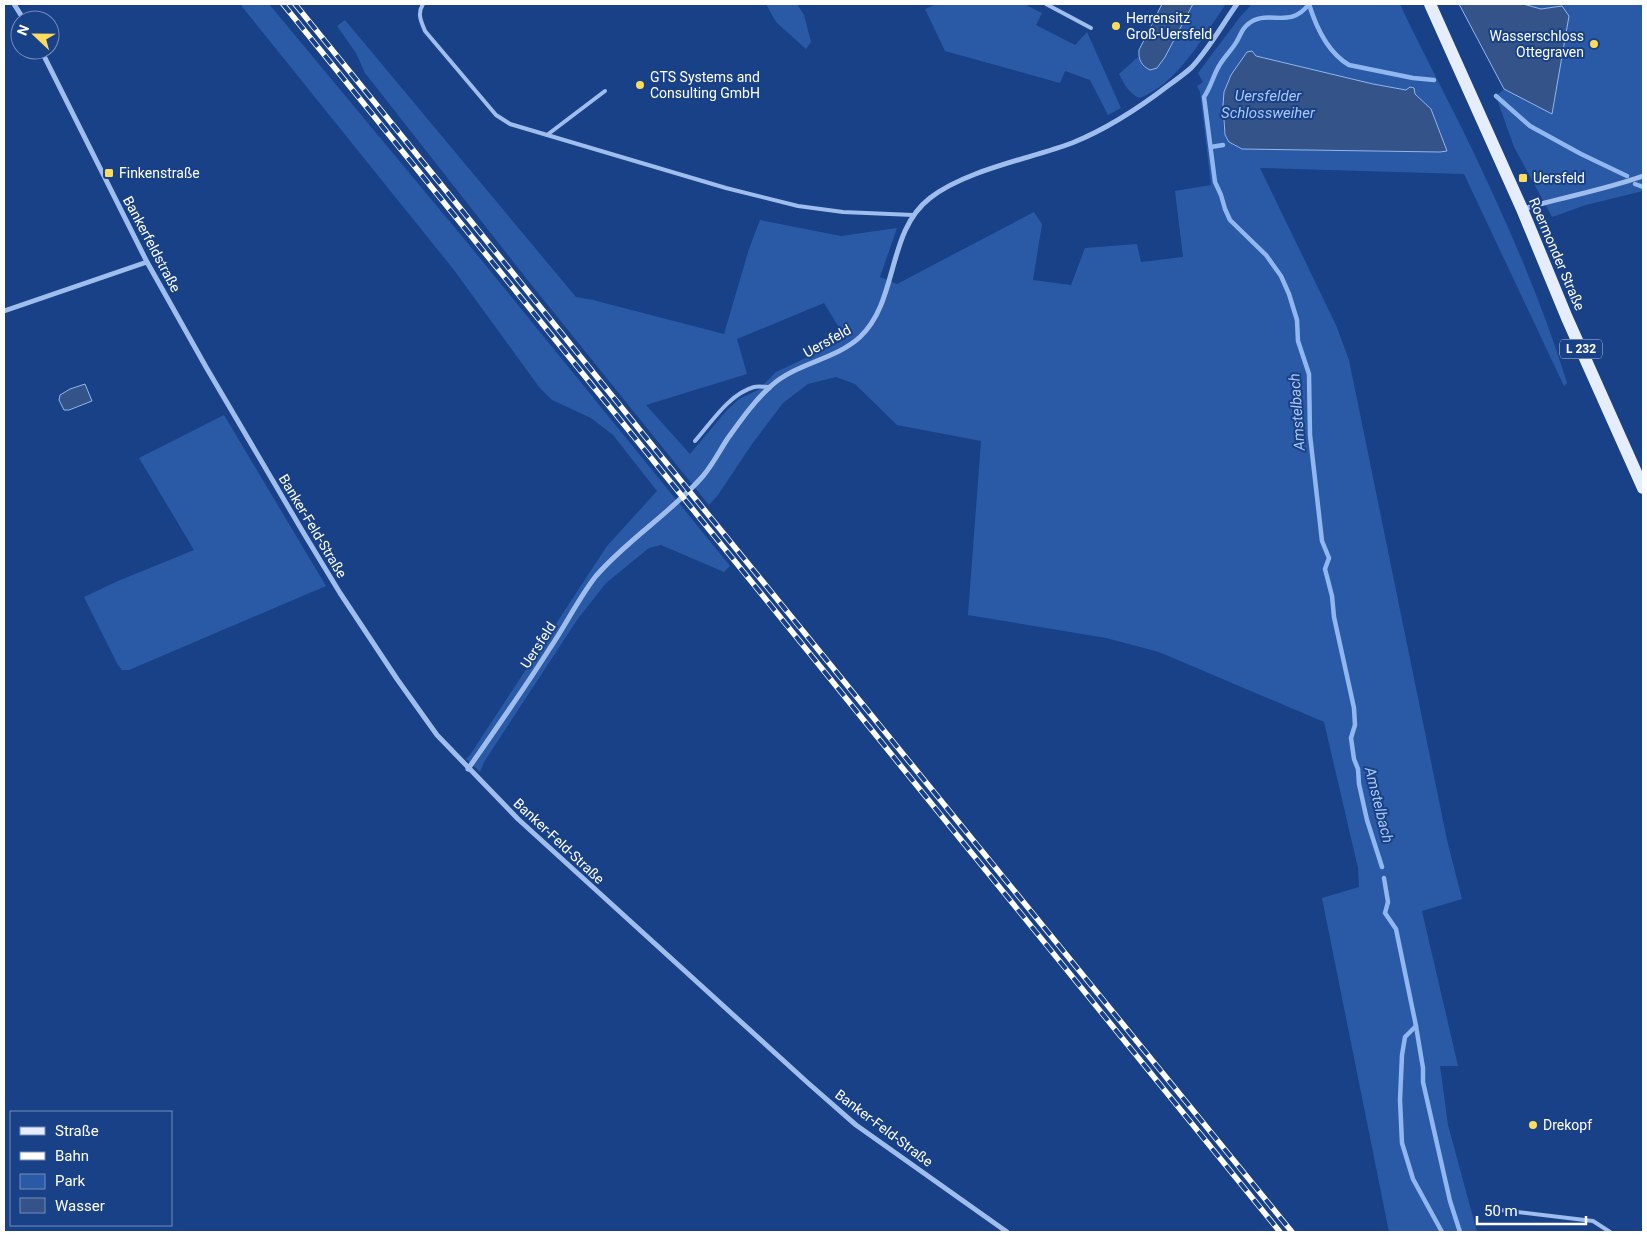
<svg xmlns="http://www.w3.org/2000/svg" width="1647" height="1236" viewBox="0 0 1647 1236" font-family="Roboto,sans-serif">
<rect width="100%" height="100%" fill="#184187"/>
<g fill="#2a5aa6" fill-rule="evenodd">
<path d="M 240,4 L 269,4 L 470,246 L 730,566 L 724,572 L 661,545 L 649,548 L 606,583 L 577,620 L 484,762 L 480,772 L 466,759 L 470,755 L 607,546 L 657,491 L 613,435 L 591,418 L 552,400 L 539,387 L 454,270 Z"/>
<path d="M 766,4 L 797,4 L 804,15 L 811,42 L 806,49 L 776,22 Z"/>
<path d="M 937,4 L 1024,4 L 1042,13 L 1036,25 L 1075,45 L 1087,32 L 1121,108 L 1108,115 L 1090,80 L 1065,71 L 1060,83 L 945,51 L 925,9 Z"/>
<path d="M 1193,4 L 1226,4 C 1204,35 1177,85 1139,98 C 1129,93 1124,84 1119,74 L 1138,57 L 1141,62 L 1188,16 Z"/>
<path d="M 1252,4 L 1400,4 C 1425,58 1454,110 1479,164 C 1513,236 1544,308 1567,383 L 1564,386 L 1464,174 L 1260,168 L 1336,325 L 1349,360 L 1447,840 L 1462,899 L 1422,911 L 1458,1066 L 1440,1066 L 1448,1125 L 1477,1232 L 1389,1232 L 1322,898 L 1359,887 L 1358,868 L 1324,722 L 1159,652 L 1106,638 L 968,615 L 981,441 L 897,425 L 855,384 L 836,377 L 808,384 L 783,403 L 752,444 L 718,495 L 709,505 L 526,278 L 365,73 L 356,53 L 337,26 L 345,20 L 576,297 L 593,300 L 724,334 L 749,249 L 760,220 L 841,236 L 897,228 L 880,277 L 897,284 L 1034,212 L 1042,224 L 1033,280 L 1071,285 L 1085,248 L 1137,244 L 1141,262 L 1183,257 L 1175,191 L 1211,185 L 1200,92 L 1197,86 L 1203,82 L 1198,73 L 1240,17 ZM 1252,51 L 1256,56 L 1373,84 L 1406,90 L 1415,94 L 1431,109 L 1447,151 L 1439,152 L 1242,149 C 1237,147 1232,145 1228,141 C 1214,123 1237,77 1243,58 L 1246,52 ZM 824,303 L 846,339 L 776,372 L 758,390 L 739,399 L 727,410 L 690,454 L 646,405 L 747,374 L 737,339 Z"/>
<path d="M 1523,4 L 1643,4 L 1643,191 L 1586,205 L 1552,217 L 1514,147 L 1496,96 L 1504,89 L 1552,113 L 1561,56 L 1561,6 L 1541,9 Z"/>
<path d="M 224,415 L 326,586 L 129,670 L 122,670 L 118,665 L 84,597 L 118,581 L 194,550 L 139,458 Z"/>
</g>
<g fill="#345388" stroke="#91b7f0">
<path d="M 1162,4 L 1193,4 L 1165,57 L 1157,68 L 1150,70 C 1142,66 1138,60 1139,50 Z"/>
<path d="M 1459,4 L 1523,4 L 1541,9 L 1562,6 L 1569,16 L 1552,114 L 1504,89 Z"/>
<path d="M 1252,51 L 1256,56 L 1373,84 L 1406,90 L 1410,87 L 1414,88 L 1415,94 L 1431,109 L 1447,151 L 1440,152 L 1242,149 L 1229,142 L 1225,135 L 1223,105 L 1224,92 L 1231,75 L 1247,52 Z"/>
<path d="M 85,384 L 92,401 L 69,410 L 64,410 L 59,400 L 60,395 L 70,389 Z"/>
</g>
<g fill="none" stroke-linecap="round" stroke-linejoin="round">
<g stroke="#91b7f0" stroke-width="4.5">
<path d="M 1309,4 C 1289,31 1267,7 1247,25 C 1242,29 1240,36 1237,41 C 1232,50 1224,57 1219,66 C 1213,76 1211,87 1204,97 L 1215,182 L 1221,195 L 1225,209 L 1230,220 L 1266,255 L 1281,276 L 1289,294 L 1297,320 L 1298,341 L 1309,374 L 1310,435 L 1322,541 L 1329,558 L 1325,569 L 1332,596 L 1334,617 L 1354,708 L 1355,725 L 1351,738 L 1354,759 L 1358,769 L 1359,784 L 1367,820 L 1382,867"/>
<path d="M 1309,4 C 1316,27 1327,52 1349,65 L 1413,78 L 1434,80"/>
<path d="M 1496,96 L 1530,126 L 1581,154 L 1627,176"/>
<path d="M 1211,147 L 1223,145"/>
<path d="M 1635,184 L 1643,187"/>
<path d="M 1384,878 L 1388,902 L 1385,913 L 1396,929 L 1416,1026 L 1423,1068 L 1423,1082 L 1450,1201 L 1460,1232"/>
<path d="M 1416,1026 L 1405,1037 L 1402,1055 L 1400,1100 L 1402,1143 L 1413,1179 L 1442,1232"/>
</g>
<g stroke="#9fbded" stroke-width="4">
<path d="M 423,4 C 417,14 421,21 425,31 L 496,115 L 510,124 L 726,188 L 798,206 L 843,212 L 913,215"/>
<path d="M 1046,4 L 1091,28"/>
<path d="M 547,135 L 605,91"/>
<path d="M 695,441 C 711,423 729,394 754,387 C 758,386 765,387 770,387"/>
<path d="M 1500,1210 L 1593,1221 L 1610,1232"/>
</g>
<g stroke="#9fbded" stroke-width="5">
<path d="M 14,4 L 24,20"/>
<path d="M 41,50 L 147,262 L 206,367 L 303,532 L 340,593 L 397,679 L 437,735 L 518,819 L 808,1083 L 856,1125 L 1007,1232"/>
<path d="M 1523,209 C 1563,197 1604,190 1643,176"/>
<path d="M 4,311 L 147,262"/>
<path d="M 468,769 C 496,729 524,689 550,648 C 565,626 580,596 596,576 C 628,539 671,513 703,476 C 713,464 720,450 728,438 C 741,420 755,400 771,386 C 796,363 835,360 860,337 C 899,300 886,232 930,198 C 966,170 1029,159 1072,143 C 1107,129 1139,108 1169,85 C 1176,80 1184,74 1191,68 C 1209,49 1222,25 1237,4"/>
</g>
<path stroke="#e5edff" stroke-width="12" d="M 1430,4 L 1522,209 L 1567,318 L 1643,488"/>
<defs>
<g id="rail">
<path d="M 283,4 L 909,776 L 1280,1232"/>
<path d="M 295,4 L 711,518 L 1292,1232"/>
</g>
</defs>
<use href="#rail" stroke="#fff" stroke-width="5.5"/>
<use href="#rail" stroke="#184187" stroke-width="4" stroke-dasharray="11" stroke-linecap="butt"/>
</g>
<g fill="#ffdb5b" stroke="#184187" stroke-width="2">
<circle cx="1116" cy="26" r="5"/>
<circle cx="1594" cy="44" r="5"/>
<circle cx="640" cy="85" r="5"/>
<rect x="104" y="168" width="10" height="10" rx="2.5"/>
<rect x="1518" y="173" width="10" height="10" rx="2.5"/>
<circle cx="1533" cy="1125" r="5"/>
</g>
<g text-anchor="middle" stroke-width="4" stroke-linejoin="round" paint-order="stroke">
<rect fill="#184187" stroke="#bac6db" stroke-width="1" x="1560" y="339.5" width="42" height="19" rx="4"/>
<g font-size="12" font-weight="bold" fill="#fff">
<text x="1581" y="353">L 232</text>
</g>
<g font-size="14" fill="#fff" stroke="#184187" text-anchor="start">
<text x="1126" y="23">Herrensitz<tspan x="1126" dy="16">Groß-Uersfeld</tspan></text>
<text x="1584" y="41" text-anchor="end">Wasserschloss<tspan x="1584" dy="16">Ottegraven</tspan></text>
<text x="650" y="82">GTS Systems and<tspan x="650" dy="16">Consulting GmbH</tspan></text>
<text x="119" y="178">Finkenstraße</text>
<text x="1533" y="183">Uersfeld</text>
<text x="1543" y="1130">Drekopf</text>
</g>
<g font-size="14" fill="#fff" stroke="#184187">
<text transform="translate(152 244) rotate(62)" y="5">Bankerfeldstraße</text>
<text transform="translate(1557 254) rotate(67)" y="5">Roermonder Straße</text>
<text transform="translate(827 341) rotate(-29)" y="5">Uersfeld</text>
<text transform="translate(313 526) rotate(59)" y="5">Banker-Feld-Straße</text>
<text transform="translate(538 645) rotate(-57)" y="5">Uersfeld</text>
<text transform="translate(559 841) rotate(43)" y="5">Banker-Feld-Straße</text>
<text transform="translate(884 1128) rotate(37)" y="5">Banker-Feld-Straße</text>
</g>
<g font-size="15" font-style="italic" fill="#aac7f5" stroke="#184187">
<text x="1268" y="101">Uersfelder<tspan x="1268" dy="17">Schlossweiher</tspan></text>
<text transform="translate(1297 412) rotate(-94)" y="5">Amstelbach</text>
<text transform="translate(1379 805) rotate(76)" y="5">Amstelbach</text>
</g>
</g>
<rect width="1647" height="1236" fill="none" stroke="#ffffff" stroke-width="10"/>
<rect x="10" y="1111" width="162" height="115" fill="#184187" stroke="#748db7"/>
<rect x="20" y="1127" width="25" height="8" fill="#e5edff" stroke="#748db7"/>
<text x="55" y="1136" font-size="15" fill="#ffffff">Straße</text>
<rect x="20" y="1152" width="25" height="8" fill="#ffffff" stroke="#748db7"/>
<text x="55" y="1161" font-size="15" fill="#ffffff">Bahn</text>
<rect x="20" y="1174" width="25" height="15" fill="#2a5aa6" stroke="#748db7"/>
<text x="55" y="1186" font-size="15" fill="#ffffff">Park</text>
<rect x="20" y="1198" width="25" height="15" fill="#345388" stroke="#748db7"/>
<text x="55" y="1211" font-size="15" fill="#ffffff">Wasser</text>
<g transform="translate(35 35) rotate(292)"><circle r="24" fill="#184187" stroke="#748db7"/>
<path d="M0-4L9 19L0 12L-9 19Z" fill="#ffdb5b"/>
<text y="-8" font-size="14" font-weight="bold" text-anchor="middle" fill="#ffffff">N</text>
</g>
<path d="M1477 1216v8h109v-8" fill="none" stroke="#ffffff" stroke-width="2.5"/>
<text x="1484" y="1216" font-size="15" fill="#ffffff" stroke="#184187" stroke-width="4" paint-order="stroke">50 m</text>
</svg>
